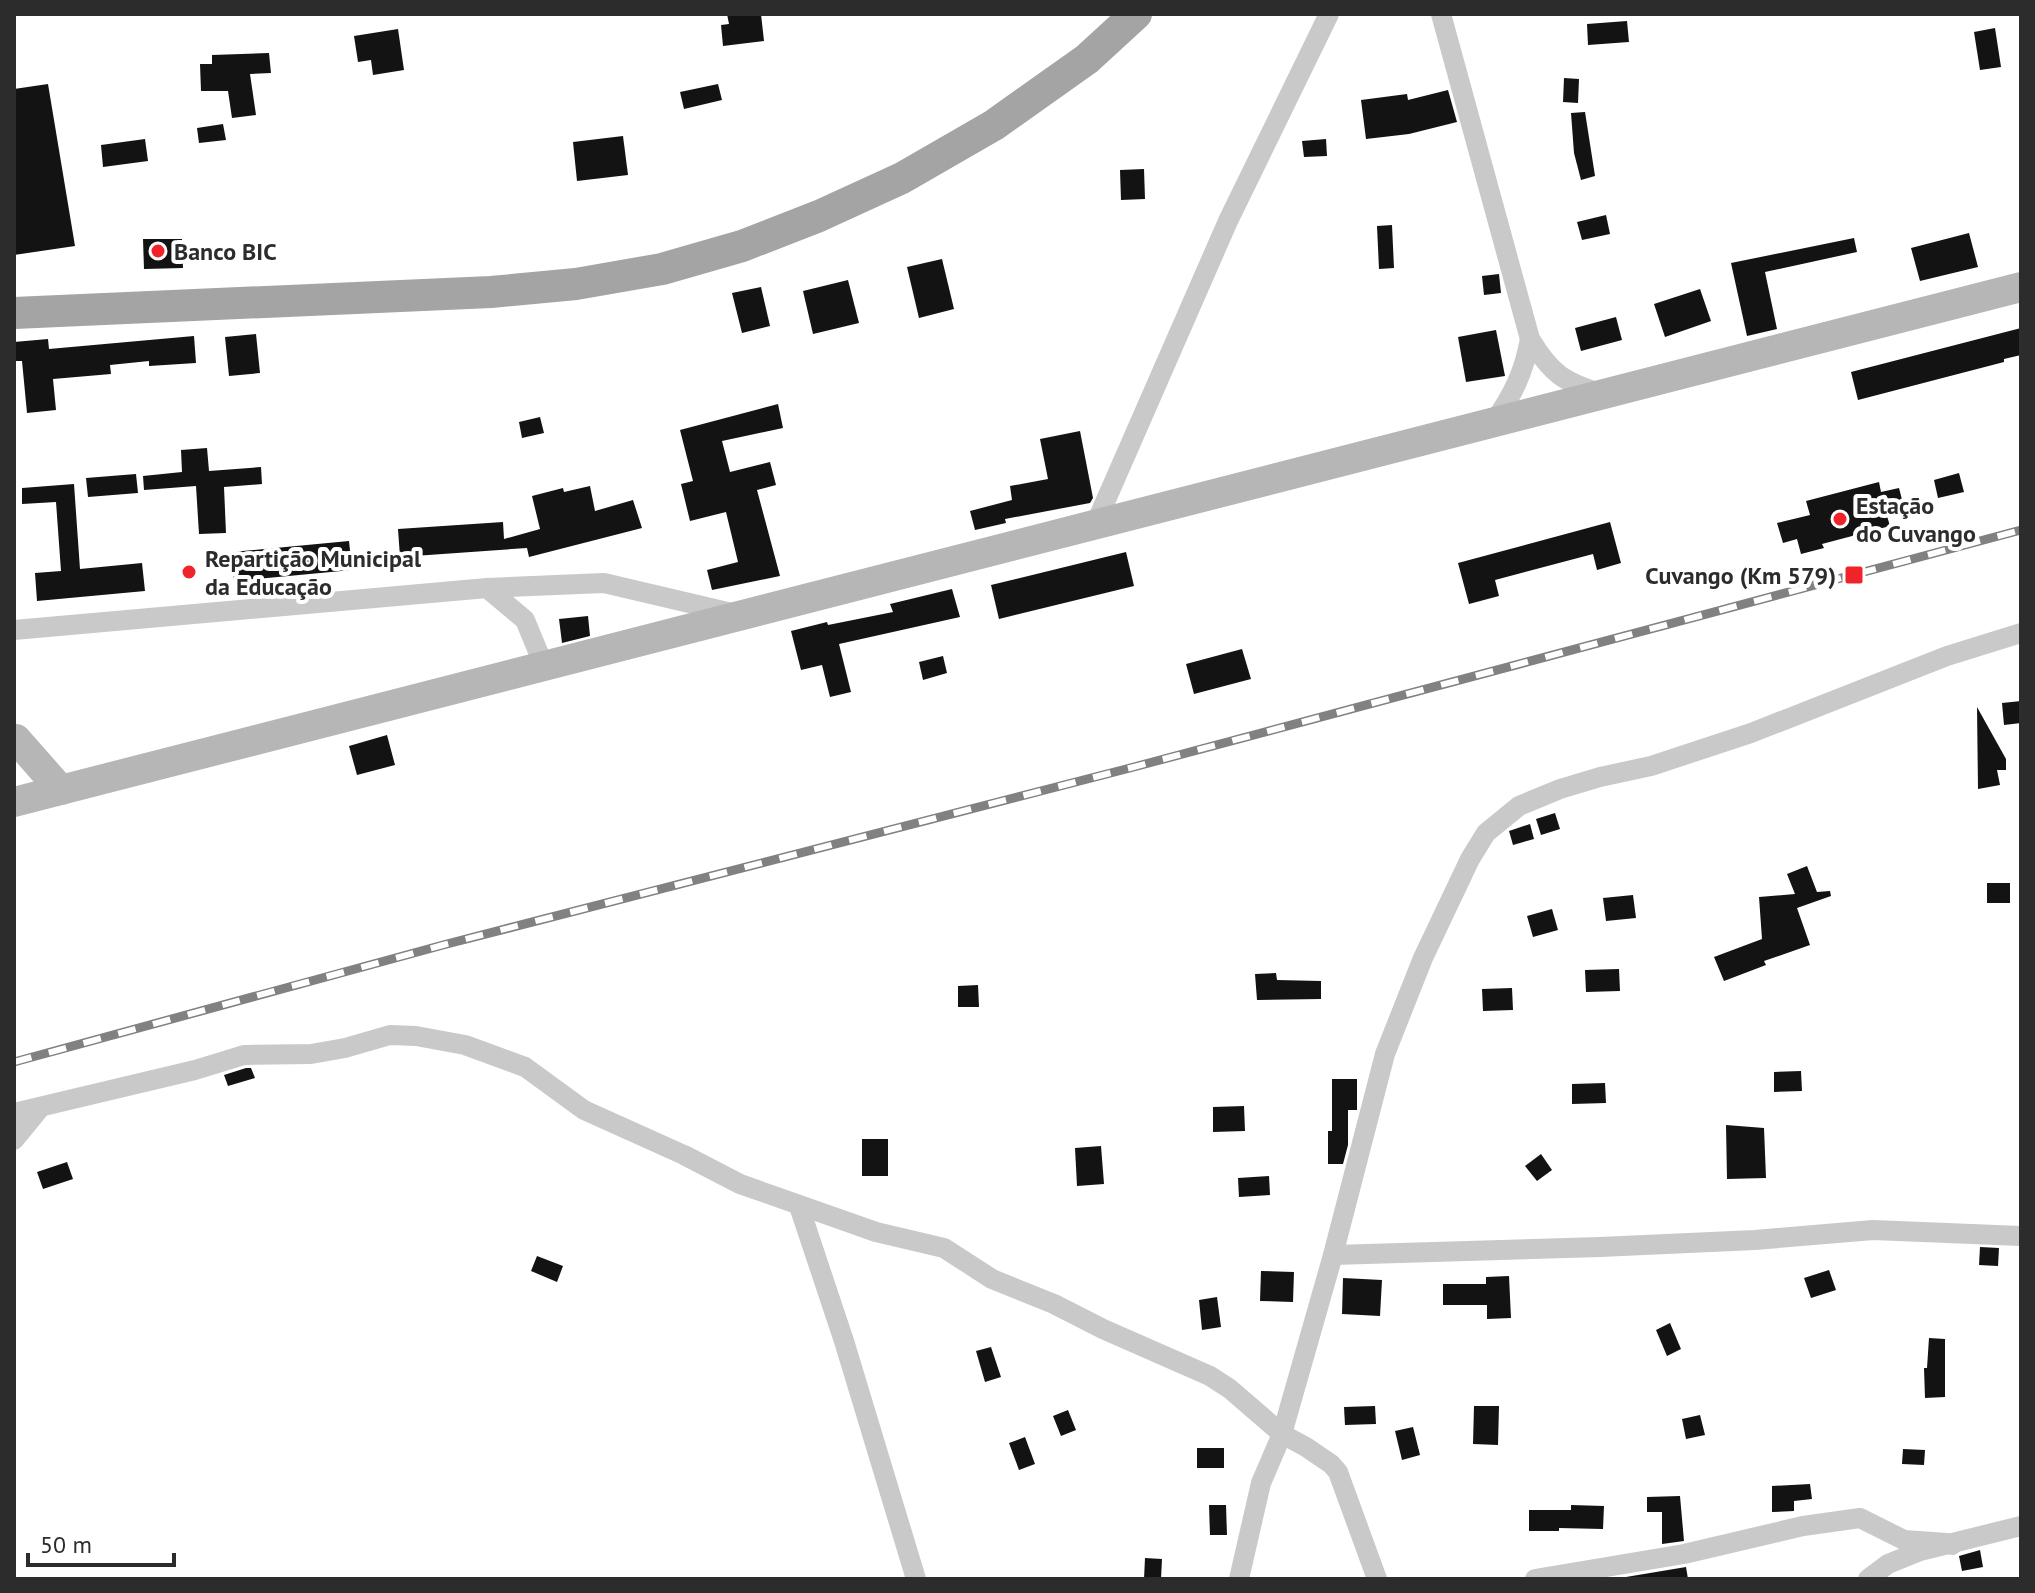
<svg xmlns="http://www.w3.org/2000/svg" width="2035" height="1593" font-family="'PT Sans',sans-serif">
	<style>
		.building { fill: #131313 }
		.lines { fill: none; stroke-linecap: round; stroke-linejoin: round }
		.street { stroke: #c9c9c9; stroke-width: 20 }
		.secondary { stroke: #b6b6b6; stroke-width: 30 }
		.primary { stroke: #a4a4a4; stroke-width: 32 }
		.rail-casing { stroke: #818181; stroke-width: 9 }
		.rail { stroke: #fff; stroke-width: 6; stroke-dasharray: 18; stroke-linecap: butt }
		.poi-dot { fill: #ef2329; stroke: #fff; stroke-width: 3 }
		.labels { text-anchor: middle; dominant-baseline: central; stroke-width: 8; stroke-linejoin: round; paint-order: stroke }
		.poi-label { font-size: 24px; font-weight: bold; fill: #2c2c2c; stroke: #fff; text-anchor: start }
	</style>
	<rect width="100%" height="100%" fill="#fff"/>
	<!-- building -->
	<g class="building">
		<path d="M727 14H761L764 41 723 46 721 25 729 24Z"/>
		<path d="M1627 21 1629 42 1588 45 1587 24Z"/>
		<path d="M1995 28 2001 67 1980 70 1974 32Z"/>
		<path d="M398 29 404 70 373 75 371 60 358 62 354 36Z"/>
		<path d="M269 53 271 73 250 74 256 115 232 118 228 91H201L200 64H212V55Z"/>
		<path d="M1564 78 1579 79 1578 103 1563 102Z"/>
		<path d="M48 84 75 246 14 255V89Z"/>
		<path d="M718 84 722 100 684 109 680 92Z"/>
		<path d="M1448 90 1457 122 1409 134 1366 139 1361 100 1407 94 1408 100Z"/>
		<path d="M1585 112 1595 176 1581 180 1574 153 1571 113Z"/>
		<path d="M223 124 226 140 199 143 197 128Z"/>
		<path d="M623 136 628 175 577 181 573 142Z"/>
		<path d="M145 139 148 161 103 167 101 145Z"/>
		<path d="M1326 139 1327 156 1304 157 1302 141Z"/>
		<path d="M1144 169 1145 199 1121 200 1120 170Z"/>
		<path d="M1606 215 1610 234 1582 240 1577 222Z"/>
		<path d="M1392 225 1394 268 1379 269 1377 226Z"/>
		<path d="M1969 233 1978 267 1920 281 1911 248Z"/>
		<path d="M1854 238 1857 252 1765 272 1777 329 1747 336 1731 263Z"/>
		<path d="M143 239H182L183 268 144 269Z"/>
		<path d="M942 259 954 309 919 318 907 267Z"/>
		<path d="M1499 274 1501 293 1484 295 1482 276Z"/>
		<path d="M848 280 859 323 813 334 803 291Z"/>
		<path d="M761 287 770 326 742 333 732 293Z"/>
		<path d="M1700 289 1711 321 1665 337 1654 304Z"/>
		<path d="M1616 317 1622 340 1581 351 1575 328Z"/>
		<path d="M2021 328V355L2004 359V362L1858 400 1851 372Z"/>
		<path d="M1496 330 1505 376 1466 382 1458 337Z"/>
		<path d="M256 334 260 373 229 376 225 337Z"/>
		<path d="M194 336 196 363 149 366V361L110 365 111 374 53 379 56 410 27 413 22 361H14V342L48 339 49 349Z"/>
		<path d="M778 404 783 428 722 441 730 472 770 462 776 485 757 490 780 576 712 590 707 570 738 562 726 512 690 521 681 484 693 481 680 430Z"/>
		<path d="M540 417 544 433 522 438 519 422Z"/>
		<path d="M1080 431 1093 498 1090 503 1005 519 1006 523 975 530 970 511 1012 500 1010 486 1048 479 1040 439Z"/>
		<path d="M207 448 209 471 261 467 262 484 224 487 226 533 199 534 196 486 144 490 143 476 182 472 181 450Z"/>
		<path d="M1959 473 1964 492 1938 498 1934 480Z"/>
		<path d="M136 474 138 493 88 497 86 478Z"/>
		<path d="M1879 482 1881 492 1899 488 1905 511 1887 516 1890 526 1822 544 1824 548 1801 554 1797 539 1783 543 1777 523 1810 515 1806 501Z"/>
		<path d="M74 484 80 569 142 563 145 591 37 601 35 573 61 571 56 502 22 504V488Z"/>
		<path d="M590 486 595 511 633 500 642 528 529 557 527 548 400 557 398 529 503 522 504 539 540 529 532 496 563 488 564 492Z"/>
		<path d="M1610 522 1621 563 1597 570 1593 554 1495 580 1499 596 1469 604 1458 563Z"/>
		<path d="M349 541 352 570 234 581 232 552Z"/>
		<path d="M1126 552 1134 586 999 619 991 585Z"/>
		<path d="M952 589 960 617 839 644 851 692 830 697 822 665 801 670 791 631 827 622 828 625 893 612 890 604Z"/>
		<path d="M588 616 590 636 562 643 559 619Z"/>
		<path d="M1242 649 1251 679 1194 694 1186 664Z"/>
		<path d="M943 656 947 673 923 680 919 662Z"/>
		<path d="M2021 701V723L2004 725 2002 703Z"/>
		<path d="M1977 707 2006 759V770H1997L2000 785 1978 789Z"/>
		<path d="M387 735 395 765 357 775 349 746Z"/>
		<path d="M1555 813 1560 829 1541 835 1536 819Z"/>
		<path d="M1530 824 1534 839 1513 845 1509 831Z"/>
		<path d="M1807 866 1817 892 1830 891 1831 896 1797 908 1810 945 1764 961 1766 965 1724 981 1714 957 1762 939 1759 897 1795 894 1787 874Z"/>
		<rect x="1987" y="883" width="23" height="20"/>
		<path d="M1633 895 1636 918 1606 921 1603 898Z"/>
		<path d="M1552 909 1558 930 1533 937 1527 916Z"/>
		<path d="M1619 969 1620 991 1586 992 1585 970Z"/>
		<path d="M1276 973 1277 980 1321 981V999L1257 1000 1255 974Z"/>
		<path d="M978 985 979 1007H958V986Z"/>
		<path d="M1512 988 1513 1010 1483 1011 1482 989Z"/>
		<path d="M246 1068H251L255 1078 228 1086 224 1075Z"/>
		<path d="M1801 1071 1802 1091 1774 1092V1072Z"/>
		<path d="M1332 1079H1357V1110H1348V1145L1343 1164H1328V1131H1332Z"/>
		<path d="M1605 1083 1606 1103 1572 1104V1084Z"/>
		<path d="M1244 1106 1245 1131 1213 1132V1107Z"/>
		<path d="M1726 1125 1764 1128 1766 1178 1727 1179Z"/>
		<rect x="862" y="1139" width="26" height="37"/>
		<path d="M1101 1146 1104 1184 1077 1186 1075 1148Z"/>
		<path d="M1541 1154 1552 1170 1537 1181 1525 1166Z"/>
		<path d="M67 1162 73 1179 43 1189 37 1172Z"/>
		<path d="M1269 1176 1270 1195 1239 1197 1238 1178Z"/>
		<path d="M1980 1247 1999 1248 1998 1266 1979 1265Z"/>
		<path d="M537 1256 563 1266 557 1282 531 1271Z"/>
		<path d="M1829 1270 1836 1290 1811 1298 1804 1278Z"/>
		<path d="M1261 1271 1294 1272 1293 1302 1260 1301Z"/>
		<path d="M1509 1276 1511 1318 1487 1319V1305H1443V1284H1486V1277Z"/>
		<path d="M1343 1278 1382 1280 1380 1316 1342 1314Z"/>
		<path d="M1217 1297 1221 1327 1202 1330 1199 1300Z"/>
		<path d="M1670 1323 1681 1349 1667 1356 1656 1330Z"/>
		<path d="M1929 1338 1945 1339V1397L1925 1398 1924 1368H1927Z"/>
		<path d="M991 1347 1001 1377 985 1382 976 1351Z"/>
		<path d="M1375 1406 1376 1424 1345 1425 1344 1407Z"/>
		<path d="M1474 1406H1499L1498 1445 1473 1444Z"/>
		<path d="M1068 1410 1076 1430 1061 1436 1053 1416Z"/>
		<path d="M1700 1415 1705 1435 1686 1439 1682 1419Z"/>
		<path d="M1413 1427 1420 1455 1402 1460 1395 1431Z"/>
		<path d="M1025 1437 1035 1464 1019 1470 1009 1443Z"/>
		<rect x="1197" y="1448" width="27" height="20"/>
		<path d="M1903 1449 1925 1450 1924 1465 1902 1464Z"/>
		<path d="M1810 1484 1812 1499 1794 1501V1511L1772 1512V1486Z"/>
		<path d="M1680 1496 1684 1541 1662 1544V1512H1647V1497Z"/>
		<path d="M1209 1505H1226L1227 1535H1210Z"/>
		<path d="M1571 1505 1604 1506 1603 1529 1559 1528V1531H1529V1510H1571Z"/>
		<path d="M1980 1550 1983 1567 1962 1571 1959 1556Z"/>
		<path d="M1145 1558 1162 1559 1161 1579H1144Z"/>
		<path d="M1686 1567 1688 1579H1614Z"/>
	</g>
	<g class="lines">
		<!-- street -->
		<g class="street">
			<path d="M1441 14 1530 339C1551 374 1564 382 1602 394"/>
			<path d="M1493 423C1513 395 1524 372 1530 339"/>
			<path d="M1095 525 1228 221 1329 14"/>
			<path d="M487 588 525 620 544 666"/>
			<path d="M14 630 487 588 604 583 736 614"/>
			<path d="M14 1113 195 1070 244 1055 311 1054 345 1048 390 1035 416 1036 465 1045 525 1067 584 1110 684 1155 740 1184 876 1232 944 1248 992 1279 1054 1304 1103 1329 1210 1376 1230 1389 1282 1434 1306 1447 1331 1464 1338 1472 1377 1579"/>
			<path d="M14 1140 41 1107"/>
			<path d="M799 1206 844 1341 916 1579"/>
			<path d="M1333 1255 1600 1247 1755 1240 1873 1230 2021 1236"/>
			<path d="M1239 1579 1261 1483 1282 1434 1333 1255 1385 1054 1423 958 1470 859 1486 833 1519 806 1560 789 1600 777 1651 766 1751 733 1947 656 2021 633"/>
			<path d="M1535 1579 1684 1554 1803 1526 1860 1518 1904 1540 1947 1543 1952 1545"/>
			<path d="M1868 1579 1888 1564 1920 1551 2021 1526"/>
		</g>
		<!-- secondary -->
		<g class="secondary">
			<path d="M16 739 61 790"/>
			<path d="M14 802 2021 287"/>
		</g>
		<!-- primary -->
		<path class="primary" d="M14 313 491 292 576 284 662 269 742 246 819 216 902 178 994 125 1087 59 1136 14"/>
		<defs>
			<path id="rail" d="M14 1062 443 945 1130 768 2021 530"/>
		</defs>
		<!-- rail casing -->
		<use href="#rail" class="rail-casing"/>
		<!-- rail -->
		<use href="#rail" class="rail"/>
	</g>
	<!-- markers -->
	<g class="poi-dot">
		<circle cx="158" cy="251" r="8"/>
		<circle cx="1840" cy="519" r="8"/>
		<circle cx="189" cy="572" r="8"/>
		<rect x="1844" y="565" width="20" height="20" rx="4"/>
	</g>
	<g class="labels">
		<!-- poi labels -->
		<g class="poi-label">
			<text x="174" y="251">Banco BIC</text>
			<text x="1856" y="505">Estação<tspan x="1856" dy="28">do Cuvango</tspan></text>
			<text x="205" y="558">Repartição Municipal<tspan x="205" dy="28">da Educação</tspan></text>
			<text x="1836" y="575" text-anchor="end">Cuvango (Km 579)</text>
		</g>
	</g>
	<!-- border -->
	<rect width="2035" height="1593" fill="none" stroke="#2c2c2c" stroke-width="32"/>
	<!-- scale -->
	<path d="M28 1553v12h146v-12" fill="none" stroke="#2c2c2c" stroke-width="4"/>
	<text x="40" y="1553" font-size="24" fill="#2c2c2c" stroke="#ffffff" stroke-width="6" paint-order="stroke">50 m</text>
</svg>
